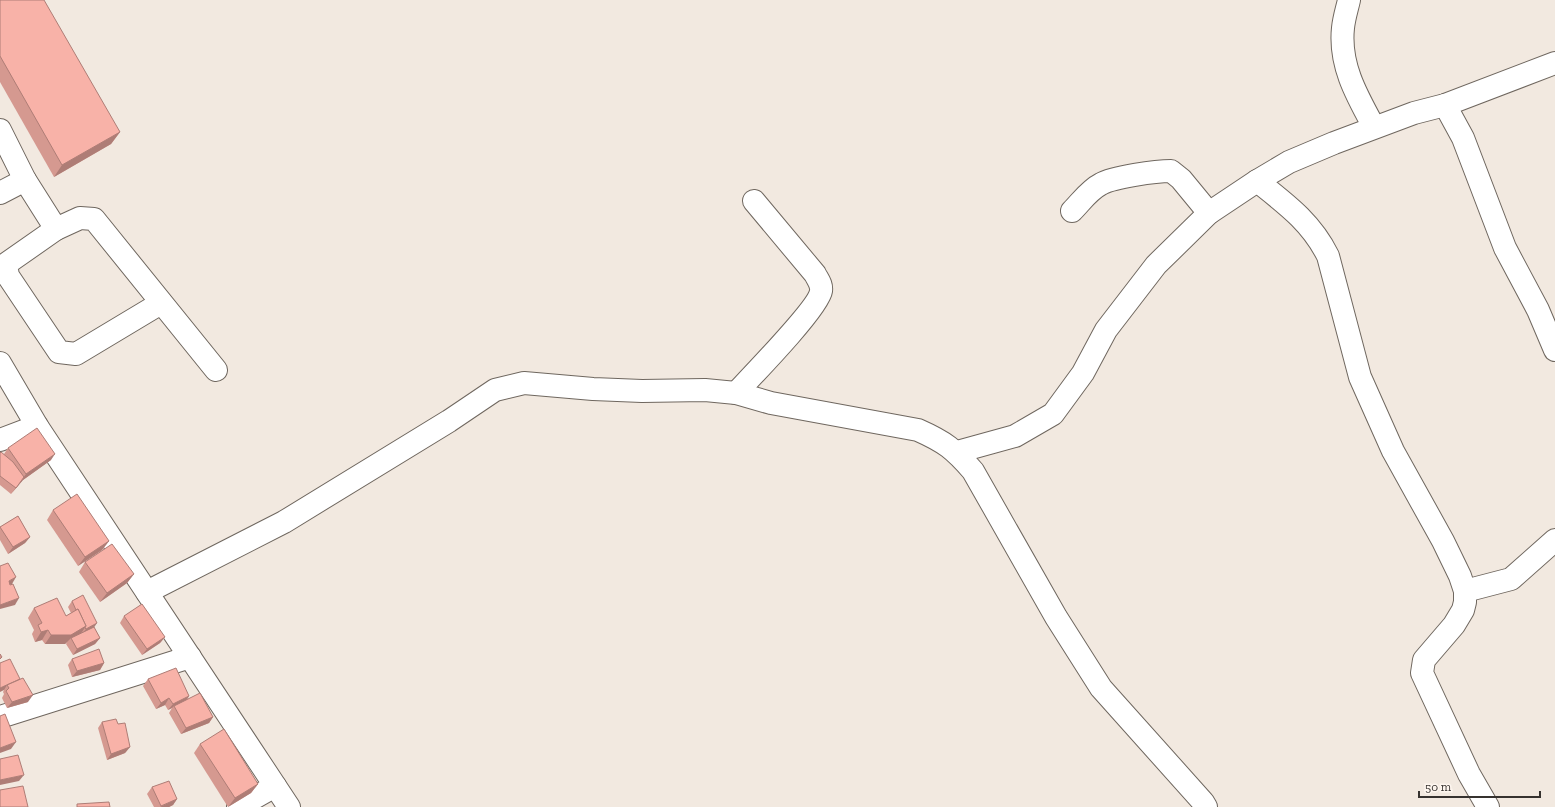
<svg xmlns="http://www.w3.org/2000/svg" width="1555" height="807" font-family="'Zilla Slab',serif">
	<style>
		.lines { fill: none; stroke-linecap: round; stroke-linejoin: round }
		.minor-casing { stroke: #6f675f; stroke-width: 24 }
		.minor { stroke: #fff; stroke-width: 22 }
		.wall { fill: #d59990 }
		.shaded-wall { fill: #ae7d76 }
		.building { fill: #f8b2a8; stroke: #ae7d76 }
	</style>
	<rect width="100%" height="100%" fill="#f2e9e0"/>
	<g class="lines">
		<defs>
			<g id="minor">
				<path d="M1349 0C1347 9 1344 18 1343 28 1339 65 1357 96 1374 127"/>
				<path d="M1445 105 1463 138 1505 248 1538 310 1555 350"/>
				<path d="M0 130 25 180"/>
				<path d="M1257 181C1286 204 1311 222 1328 256L1360 377 1393 451 1443 541 1460 576 1465 591V602L1463 610 1454 625 1424 660 1422 673 1469 774 1488 807"/>
				<path d="M0 193 25 180 56 229 80 218 94 219 216 370"/>
				<path d="M1072 211C1081 202 1089 190 1101 184 1113 177 1156 171 1171 171L1181 179 1209 213"/>
				<path d="M56 229 6 264 8 276 59 352 76 354 161 303"/>
				<path d="M0 363 37 426 289 807"/>
				<path d="M736 393C751 377 819 307 821 291 822 284 818 280 815 274L754 201"/>
				<path d="M0 440 37 426"/>
				<path d="M957 452 1015 436 1053 414 1083 373 1106 330 1156 265 1209 213 1257 181 1289 162 1334 143 1414 113 1445 105 1555 63"/>
				<path d="M1465 591 1511 579 1555 540"/>
				<path d="M147 592 284 522 449 421 495 390 524 383 593 389 642 391 705 390 736 393 771 403 918 430C945 442 954 449 973 471L1056 617 1101 688 1203 802 1206 807"/>
				<path d="M0 717 190 657"/>
				<path d="M238 807 275 786"/>
			</g>
		</defs>
		<!-- minor casing -->
		<use href="#minor" class="minor-casing"/>
		<!-- minor -->
		<use href="#minor" class="minor"/>
	</g>
	<!-- wall -->
	<g class="wall">
		<path d="M0 0 120 132 111 144 54 177 0 82Z"/>
		<path d="M8 448 51 460 23 480 11 494 0 485V453L4 454Z"/>
		<path d="M53 510 109 541 102 550 78 566 47 520Z"/>
		<path d="M18 516 30 537 25 543 8 554 0 540V527Z"/>
		<path d="M85 562 134 574 127 583 100 602 79 572Z"/>
		<path d="M72 601 94 627 100 638 95 644 73 655 66 644 67 642 65 644H45L42 640 35 642 32 634 34 630 28 618 34 608 66 616 71 613 68 607Z"/>
		<path d="M124 616 165 637 160 643 142 655 120 623Z"/>
		<path d="M72 659 104 663 100 670 72 677 68 665Z"/>
		<path d="M0 663 20 679 18 681 28 702 7 708 2 698 4 694 3 692 4 690Z"/>
		<path d="M148 679 189 696 187 700 213 717 209 723 181 734 169 713 172 708 168 710 165 705 156 709 143 686Z"/>
		<path d="M102 722 118 724 130 747 125 753 107 760 98 728Z"/>
		<path d="M200 744 258 784 251 793 228 807 194 753Z"/>
		<path d="M152 787 177 799 173 805 169 807H154L147 794Z"/>
	</g>
	<!-- shaded-wall -->
	<g class="shaded-wall">
		<path d="M120 132 111 144 54 177 62 165Z"/>
		<path d="M55 454 51 460 23 480 11 494 26 474Z"/>
		<path d="M30 537 25 543 8 554 13 547Z"/>
		<path d="M109 541 102 550 78 566 85 557Z"/>
		<path d="M134 574 127 583 100 602 107 593Z"/>
		<path d="M16 577 12 584 4 587 9 581Z"/>
		<path d="M19 598 15 605 0 609V605Z"/>
		<path d="M97 623 93 629 81 635 86 629Z"/>
		<path d="M86 626 80 635 71 638 65 644H45L51 635Z"/>
		<path d="M48 630 42 640 35 642 41 632Z"/>
		<path d="M165 637 160 643 142 655 147 649Z"/>
		<path d="M100 638 95 644 73 655 77 649Z"/>
		<path d="M104 663 100 670 72 677 77 671Z"/>
		<path d="M20 679 15 685H7L4 690 0 692V688Z"/>
		<path d="M33 695 28 702 7 708 12 702Z"/>
		<path d="M189 696 185 702 174 706 172 708 168 710 173 704Z"/>
		<path d="M169 698 165 705 156 709 161 703Z"/>
		<path d="M213 717 209 723 181 734 186 728Z"/>
		<path d="M16 742 11 749 0 753V748Z"/>
		<path d="M130 747 125 753 107 760 111 754Z"/>
		<path d="M24 775 19 781 0 785V780Z"/>
		<path d="M258 784 251 793 228 807 235 798Z"/>
		<path d="M177 799 173 805 169 807H160Z"/>
	</g>
	<!-- building -->
	<g class="building">
		<path d="M0 0H44L120 132 62 165 0 56Z"/>
		<path d="M37 428 55 454 26 474 8 448Z"/>
		<path d="M1 452 13 462 24 477 16 488 0 476V453Z"/>
		<path d="M77 494 109 541 85 557 53 510Z"/>
		<path d="M18 516 30 537 13 547 0 527Z"/>
		<path d="M112 544 134 574 107 593 85 562Z"/>
		<path d="M8 563 16 577 9 581 10 585 13 584 19 598 0 605V566Z"/>
		<path d="M83 595 97 623 86 629 85 628 86 626 78 609 76 610 72 601Z"/>
		<path d="M57 598 66 616 78 609 86 626 71 635H51L48 630 41 632 38 625 42 623 34 608Z"/>
		<path d="M142 604 165 637 147 649 124 616Z"/>
		<path d="M94 627 100 638 77 649 71 638Z"/>
		<path d="M99 649 104 663 77 671 72 659Z"/>
		<path d="M0 654 2 657 0 659Z"/>
		<path d="M10 659 20 679 0 688V663Z"/>
		<path d="M176 668 189 696 173 704 169 698 161 703 148 679Z"/>
		<path d="M23 678 33 695 12 702 6 691 9 688 7 685Z"/>
		<path d="M200 693 213 717 186 728 174 706Z"/>
		<path d="M5 714 16 742 0 748V716Z"/>
		<path d="M116 719 118 724 125 723 130 747 111 754 102 722Z"/>
		<path d="M224 729 258 784 235 798 200 744Z"/>
		<path d="M18 755 24 775 0 780V759Z"/>
		<path d="M169 781 177 799 161 806 152 787Z"/>
		<path d="M23 786 28 807H0V790Z"/>
		<path d="M109 802 110 807H77V804Z"/>
	</g>
	<!-- scale -->
	<path d="M1419 791v6h121v-6" fill="none" stroke="#36322f" stroke-width="2"/>
	<text x="1425" y="791" font-size="12" fill="#36322f" stroke="#fef6ef" stroke-width="3" paint-order="stroke">50 m</text>
</svg>
